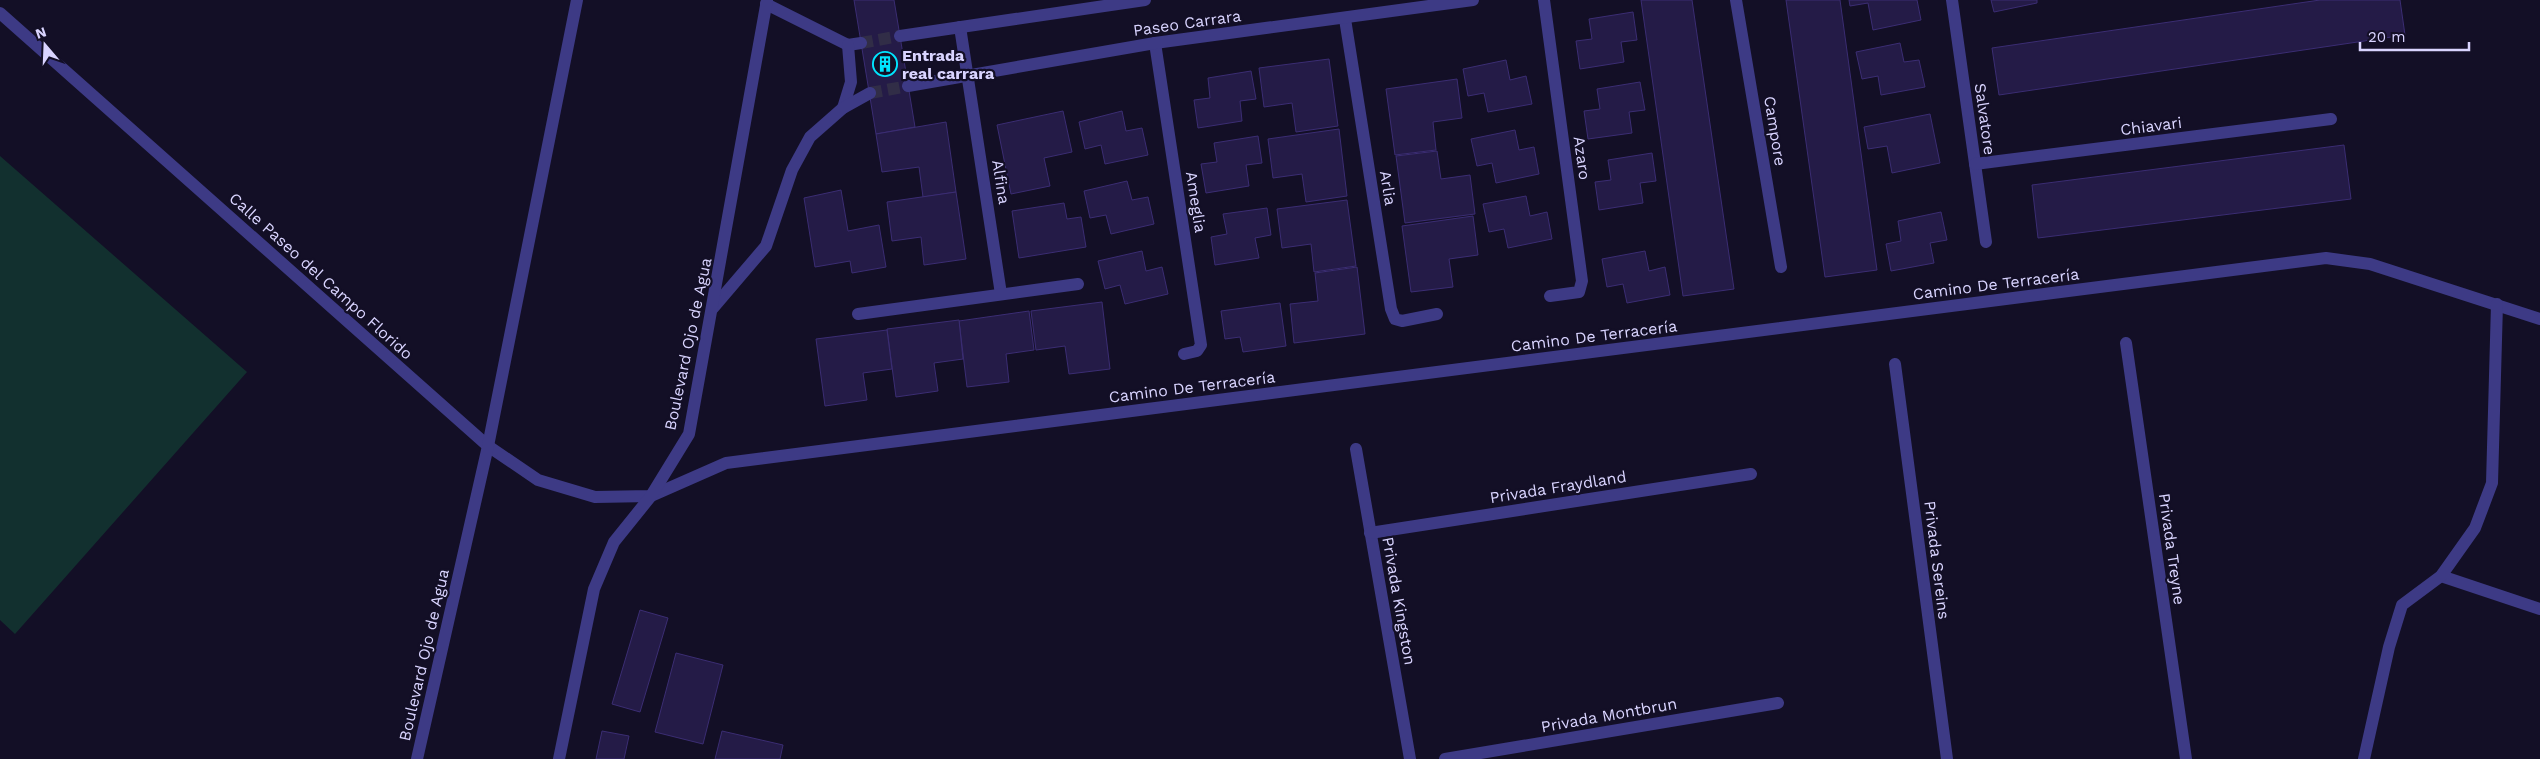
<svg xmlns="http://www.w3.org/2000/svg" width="2540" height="759" font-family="'Work Sans',sans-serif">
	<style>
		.green { fill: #12302f }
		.building { fill: #241b47; stroke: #3b2d73 }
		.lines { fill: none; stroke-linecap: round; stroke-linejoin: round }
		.minor-tunnel { stroke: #312d47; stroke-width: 12; stroke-dasharray: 12 6; stroke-linecap: butt }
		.minor { stroke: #3d3a85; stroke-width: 12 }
		.labels { text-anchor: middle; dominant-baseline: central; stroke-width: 4.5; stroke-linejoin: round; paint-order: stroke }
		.street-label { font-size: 16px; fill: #d9d4ff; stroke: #130f26 }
		.poi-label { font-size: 16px; font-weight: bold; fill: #d9d4ff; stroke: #130f26; text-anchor: start }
	</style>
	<rect width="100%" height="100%" fill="#130f26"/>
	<!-- green -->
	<path class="green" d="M0 156 247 372 15 634 0 620Z"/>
	<!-- building -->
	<g class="building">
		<path d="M854 0H894L915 127 876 134Z"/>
		<path d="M1641 0H1692L1734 289 1683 296Z"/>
		<path d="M1786 0H1840L1877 270 1825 277Z"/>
		<path d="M1849 0H1917L1921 20 1873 30 1868 3 1850 6Z"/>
		<path d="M1991 0H2037V3L1994 12Z"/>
		<path d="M2320 0H2400L2405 35 1999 95 1992 48Z"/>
		<path d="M1633 12 1637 40 1621 42 1624 62 1580 69 1576 41 1592 39 1589 19Z"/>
		<path d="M1900 43 1904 62 1919 60 1925 87 1881 95 1878 76 1862 79 1856 52Z"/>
		<path d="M1329 59 1338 126 1296 132 1292 103 1264 107 1259 68Z"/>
		<path d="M1506 60 1510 80 1526 76 1532 104 1488 112 1484 93 1468 96 1463 69Z"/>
		<path d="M1251 71 1256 99 1240 101 1242 121 1198 128 1194 100 1210 98 1208 78Z"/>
		<path d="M1457 79 1462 118 1433 122 1436 150 1395 155 1386 89Z"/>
		<path d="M1640 82 1645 110 1629 112 1632 133 1588 139 1584 111 1600 109 1597 89Z"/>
		<path d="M1063 111 1072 152 1044 158 1050 186 1011 194 997 125Z"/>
		<path d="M1122 111 1126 131 1142 128 1148 155 1105 164 1101 145 1085 149 1079 122Z"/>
		<path d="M1930 114 1940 163 1892 173 1887 146 1868 149 1864 127Z"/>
		<path d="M946 122 956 192 923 197 919 167 882 172 876 134Z"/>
		<path d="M1339 129 1347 196 1306 202 1302 174 1273 178 1268 139Z"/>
		<path d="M1515 130 1519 150 1534 147 1539 174 1496 183 1492 163 1477 166 1471 139Z"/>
		<path d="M1258 136 1262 163 1246 165 1249 186 1206 193 1201 164 1217 162 1214 143Z"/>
		<path d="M2344 145 2351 199 2038 238 2032 185Z"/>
		<path d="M1437 151 1441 179 1470 175 1475 214 1405 223 1396 156Z"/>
		<path d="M1652 153 1656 181 1640 183 1643 203 1599 210 1595 182 1611 180 1608 160Z"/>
		<path d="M1127 181 1132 200 1148 197 1154 224 1111 234 1106 215 1090 218 1084 191Z"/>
		<path d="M841 190 848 231 879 225 886 267 852 273 850 261 815 267 804 198Z"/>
		<path d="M956 192 966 259 924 265 921 237 892 241 887 202Z"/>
		<path d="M1526 196 1530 216 1547 212 1552 239 1508 248 1504 229 1489 232 1483 204Z"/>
		<path d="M1347 200 1356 266 1314 272 1311 244 1282 248 1277 209Z"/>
		<path d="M1064 203 1067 219 1081 217 1086 247 1019 258 1012 211Z"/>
		<path d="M1267 208 1271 235 1255 238 1259 258 1215 265 1211 237 1227 234 1223 214Z"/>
		<path d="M1941 212 1947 240 1930 243 1934 263 1891 271 1886 244 1901 241 1898 221Z"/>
		<path d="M1473 216 1478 255 1449 259 1453 287 1411 292 1402 226Z"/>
		<path d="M1142 251 1146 271 1162 267 1168 294 1125 304 1120 285 1105 289 1098 261Z"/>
		<path d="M1645 251 1649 271 1665 267 1670 295 1627 303 1623 284 1607 287 1602 259Z"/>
		<path d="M1357 267 1365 334 1294 343 1290 304 1318 301 1315 273Z"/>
		<path d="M1102 302 1110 369 1069 374 1065 346 1036 350 1031 311Z"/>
		<path d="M1280 303 1286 346 1243 352 1240 337 1225 339 1221 311Z"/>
		<path d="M1029 311 1034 350 1006 354 1009 382 967 387 959 321Z"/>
		<path d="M959 320 963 359 934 363 938 391 896 397 887 329Z"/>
		<path d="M887 330 892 369 863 373 867 400 825 406 816 339Z"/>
		<path d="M640 610 668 618 640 712 612 704Z"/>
		<path d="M676 653 723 665 703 744 655 732Z"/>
		<path d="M602 731 629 736 624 759H596Z"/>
		<path d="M722 731 783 745 780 759H715Z"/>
	</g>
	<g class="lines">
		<!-- minor-tunnel -->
		<g class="minor-tunnel">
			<path d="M861 43 900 36"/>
			<path d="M870 93 908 86"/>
		</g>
		<!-- minor -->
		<g class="minor">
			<path d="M1544 0 1582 281 1579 292 1550 296"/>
			<path d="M1736 0 1781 267"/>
			<path d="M1952 0 1986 242"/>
			<path d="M766 4 848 45 861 43"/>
			<path d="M0 13 488 446 538 480 595 497 651 496 726 463 2326 258 2370 264 2540 319"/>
			<path d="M1345 19 1391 309 1395 319 1402 321 1437 314"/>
			<path d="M960 27 1001 294"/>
			<path d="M900 36 1145 0"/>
			<path d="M1155 43 1201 345 1197 351 1184 354"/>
			<path d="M908 86 1155 43 1473 0"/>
			<path d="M843 108 851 82 848 45"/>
			<path d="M1975 164 2331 119"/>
			<path d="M713 308 766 246 792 170 810 137 843 108 870 93"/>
			<path d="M858 314 1078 284"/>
			<path d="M2126 343 2186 759"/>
			<path d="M1895 364 1947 759"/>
			<path d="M1356 449 1410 759"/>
			<path d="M1370 533 1751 474"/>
			<path d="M2441 576 2540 609"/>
			<path d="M417 759 488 446 577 0"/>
			<path d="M559 759 594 589 614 542 651 496 689 434 767 0"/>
			<path d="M1445 759 1778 703"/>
			<path d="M2364 759 2389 647 2402 605 2441 576 2475 528 2492 483 2497 304"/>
		</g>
	</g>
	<!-- icons -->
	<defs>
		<symbol id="building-ring" viewBox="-11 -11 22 22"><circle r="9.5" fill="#130f26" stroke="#00e5ff" stroke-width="1.5"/><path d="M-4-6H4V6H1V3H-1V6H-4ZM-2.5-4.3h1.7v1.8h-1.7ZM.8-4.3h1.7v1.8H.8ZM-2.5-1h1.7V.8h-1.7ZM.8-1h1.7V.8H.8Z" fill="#00e5ff"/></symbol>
	</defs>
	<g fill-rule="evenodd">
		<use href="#building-ring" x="871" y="50" width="28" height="28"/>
	</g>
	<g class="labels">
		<!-- street labels -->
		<g class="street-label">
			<text transform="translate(1187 23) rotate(-8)">Paseo Carrara</text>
			<text transform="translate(1985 119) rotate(82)">Salvatore</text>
			<text transform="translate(2151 126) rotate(-7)">Chiavari</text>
			<text transform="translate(1775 131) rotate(81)">Campore</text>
			<text transform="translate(1582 158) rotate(82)">Azaro</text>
			<text transform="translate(1001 182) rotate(81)">Alfina</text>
			<text transform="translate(1388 188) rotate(81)">Arlia</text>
			<text transform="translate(1196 202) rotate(81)">Ameglia</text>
			<text transform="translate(321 276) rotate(42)">Calle Paseo del Campo Florido</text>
			<text transform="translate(1996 284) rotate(-7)">Camino De Terracería</text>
			<text transform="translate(1594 336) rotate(-7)">Camino De Terracería</text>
			<text transform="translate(688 344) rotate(-78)">Boulevard Ojo de Agua</text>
			<text transform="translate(1192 387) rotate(-7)">Camino De Terracería</text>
			<text transform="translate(1558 487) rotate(-9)">Privada Fraydland</text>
			<text transform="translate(2172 549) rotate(82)">Privada Treyne</text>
			<text transform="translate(1937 560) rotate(83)">Privada Sereins</text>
			<text transform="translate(1399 601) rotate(80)">Privada Kingston</text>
			<text transform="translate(424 655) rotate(-77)">Boulevard Ojo de Agua</text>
			<text transform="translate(1609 715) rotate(-10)">Privada Montbrun</text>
		</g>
		<!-- poi labels -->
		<g class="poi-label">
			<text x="902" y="55">Entrada<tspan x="902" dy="18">real carrara</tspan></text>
		</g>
	</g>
	<!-- north arrow -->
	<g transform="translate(45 45) rotate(341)" stroke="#130f26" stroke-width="4" paint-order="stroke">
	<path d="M0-4L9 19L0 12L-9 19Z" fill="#d9d4ff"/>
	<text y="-8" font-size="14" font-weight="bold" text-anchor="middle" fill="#d9d4ff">N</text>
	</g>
	<!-- scale -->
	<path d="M2360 42v8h109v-8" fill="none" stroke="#d9d4ff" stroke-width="2.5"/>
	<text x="2368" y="42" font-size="15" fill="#d9d4ff" stroke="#130f26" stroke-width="4" paint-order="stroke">20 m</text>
</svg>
